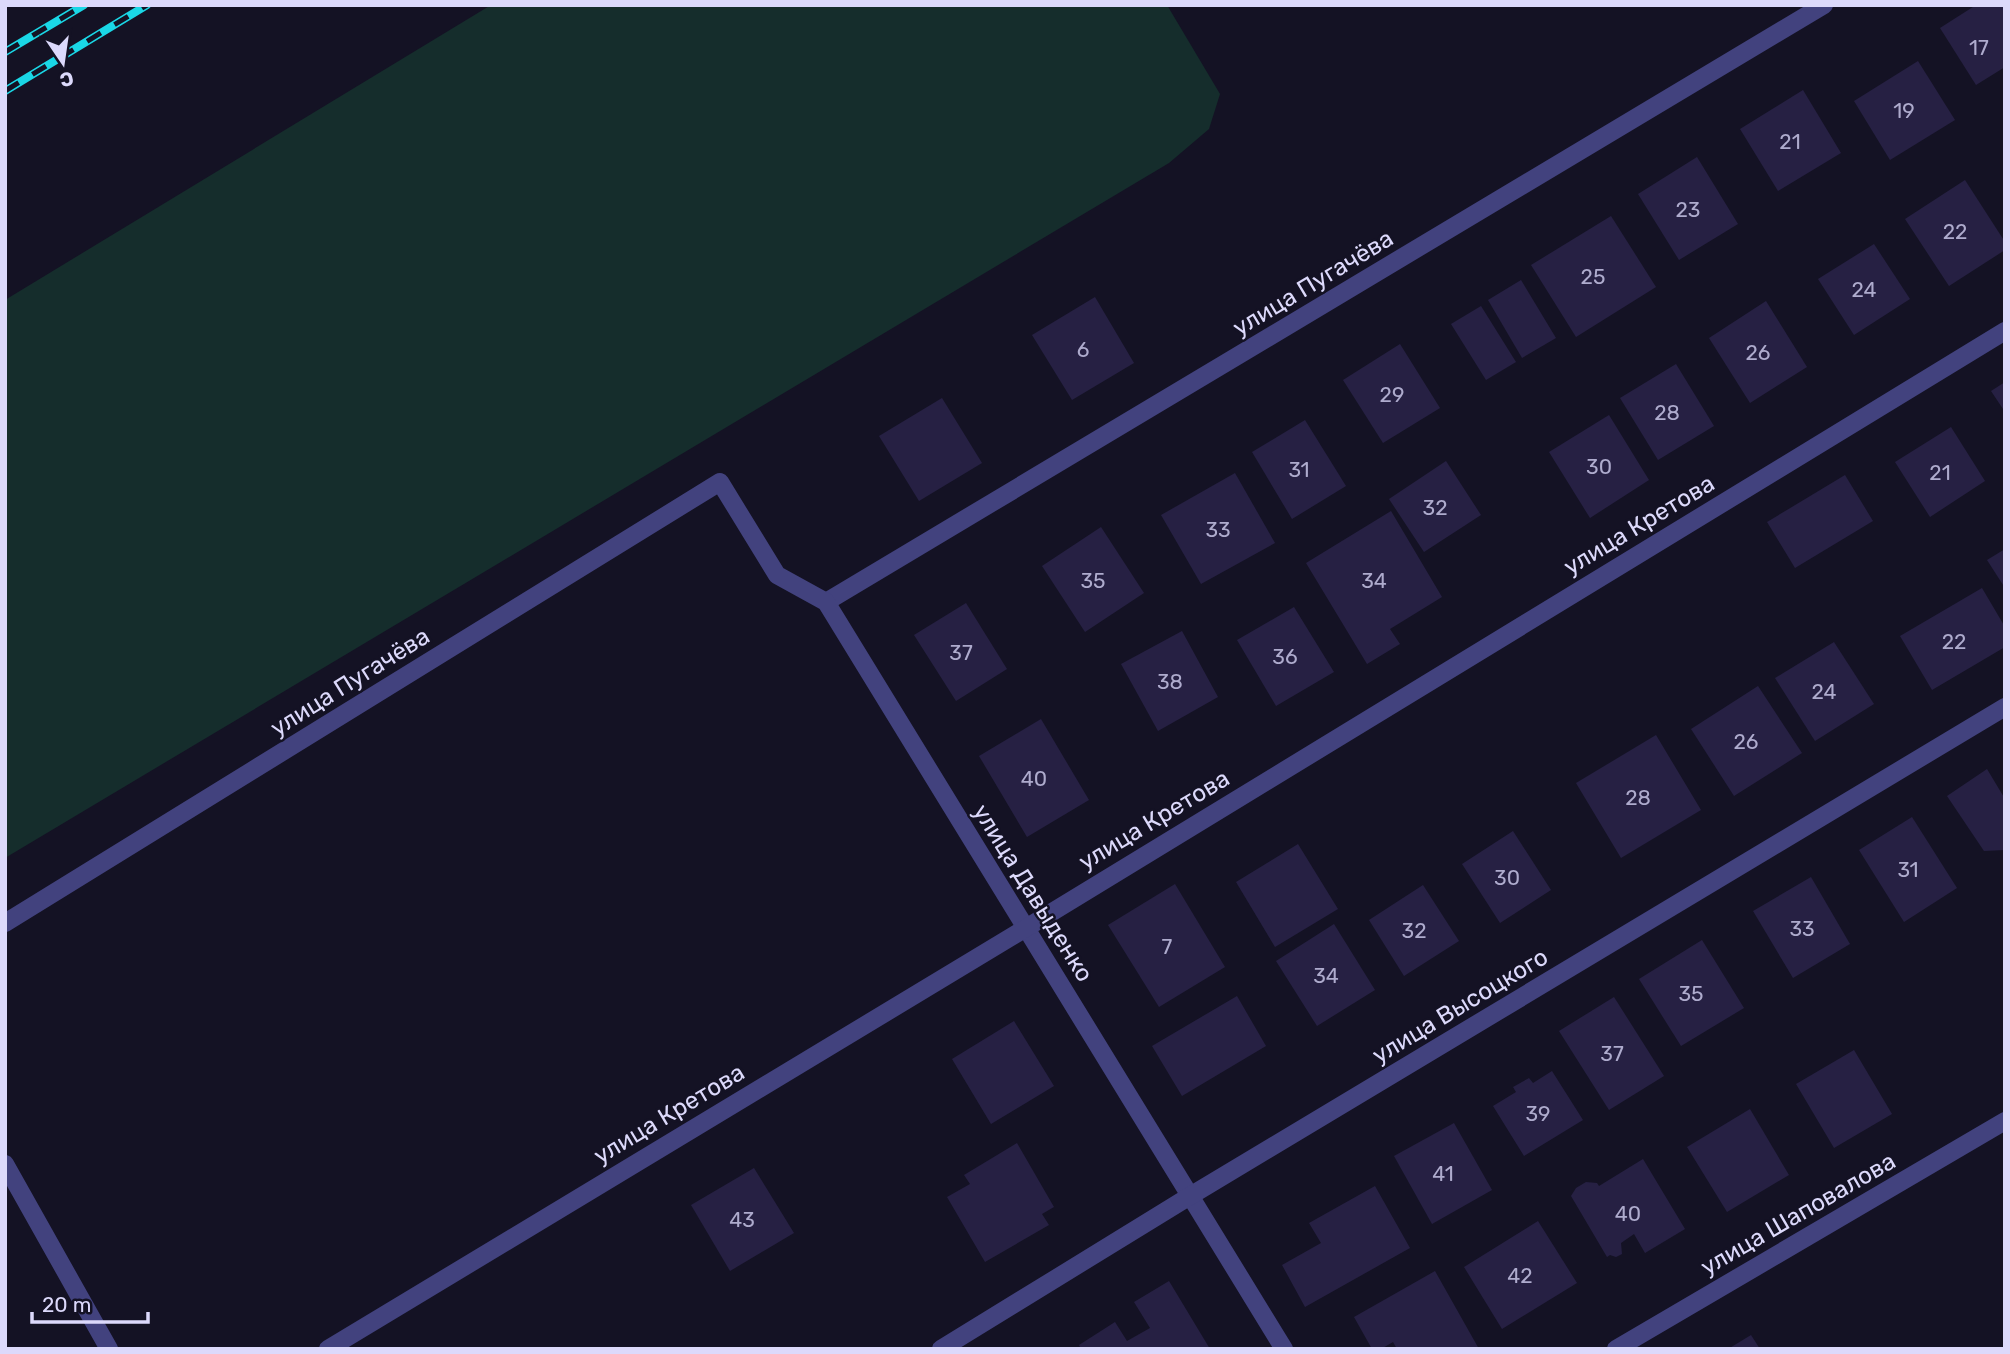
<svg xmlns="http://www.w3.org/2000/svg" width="2010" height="1354" font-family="Rubik,sans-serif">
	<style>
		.green { fill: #152d2c }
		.building { fill: #262043 }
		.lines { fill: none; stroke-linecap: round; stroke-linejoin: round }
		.minor { stroke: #42427e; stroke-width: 18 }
		.rail-casing { stroke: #1ad7e6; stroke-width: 8 }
		.rail { stroke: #141224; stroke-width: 5; stroke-dasharray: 16; stroke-linecap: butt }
		.labels { text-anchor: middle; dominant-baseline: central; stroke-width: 5; stroke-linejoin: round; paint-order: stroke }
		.number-label { font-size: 21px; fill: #aeabcd }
		.street-label { font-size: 24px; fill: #dcd9fb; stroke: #141224 }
	</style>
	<rect width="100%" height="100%" fill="#141224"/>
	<!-- green -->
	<path class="green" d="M491 5H1167L1220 94 1209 129 1169 163 5 858V300Z"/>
	<!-- building -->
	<g class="building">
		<path d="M1976 5H2005V67L1976 85 1940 28Z"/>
		<path d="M1918 61 1955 120 1890 160 1854 101Z"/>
		<path d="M1803 90 1841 153 1778 191 1740 129Z"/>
		<path d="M1697 157 1738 224 1679 260 1638 194Z"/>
		<path d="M1965 180 2005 242V250L1949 286 1905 219Z"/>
		<path d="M1611 216 1656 287 1576 337 1531 265Z"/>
		<path d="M1874 244 1910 299 1854 335 1818 279Z"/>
		<path d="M1521 280 1556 338 1522 358 1488 300Z"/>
		<path d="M1095 297 1134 363 1072 400 1032 335Z"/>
		<path d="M1766 301 1807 367 1750 403 1709 338Z"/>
		<path d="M1481 306 1516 362 1486 380 1451 324Z"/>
		<path d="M1400 344 1440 408 1383 443 1343 380Z"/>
		<path d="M1676 364 1714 426 1658 460 1620 398Z"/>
		<path d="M2005 382V412L1991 391Z"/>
		<path d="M942 398 982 463 919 501 879 436Z"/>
		<path d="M1609 415 1649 480 1590 518 1549 452Z"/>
		<path d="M1305 420 1346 486 1292 519 1252 452Z"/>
		<path d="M1951 427 1985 481 1930 517 1895 462Z"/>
		<path d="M1446 461 1481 515 1424 552 1389 499Z"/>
		<path d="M1235 473 1275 543 1201 584 1161 515Z"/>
		<path d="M1845 475 1873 521 1795 568 1767 522Z"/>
		<path d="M1391 511 1442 597 1390 629 1400 644 1367 664 1306 563Z"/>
		<path d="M1101 527 1144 593 1085 632 1042 566Z"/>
		<path d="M2005 549V588L1987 560Z"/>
		<path d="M1982 588 2005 627V647L1932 690 1900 636Z"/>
		<path d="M966 603 1007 669 956 701 914 635Z"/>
		<path d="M1294 607 1334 672 1276 706 1237 640Z"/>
		<path d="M1182 631 1218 697 1158 731 1121 664Z"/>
		<path d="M1834 642 1874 704 1815 741 1775 678Z"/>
		<path d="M1758 686 1802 753 1734 796 1691 729Z"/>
		<path d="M1041 719 1089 800 1027 837 979 756Z"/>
		<path d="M1656 735 1701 810 1621 858 1576 783Z"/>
		<path d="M1987 769 2005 799V850L1984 851 1947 796Z"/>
		<path d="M1912 817 1957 888 1904 922 1859 850Z"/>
		<path d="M1513 831 1551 890 1500 923 1462 864Z"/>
		<path d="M1298 844 1338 909 1275 947 1236 882Z"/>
		<path d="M1811 877 1850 944 1793 978 1753 911Z"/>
		<path d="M1175 884 1225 967 1159 1007 1108 925Z"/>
		<path d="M1423 885 1459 941 1404 976 1369 920Z"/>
		<path d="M1334 924 1375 990 1317 1026 1276 961Z"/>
		<path d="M1702 940 1744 1008 1681 1046 1639 979Z"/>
		<path d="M1237 996 1266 1046 1182 1096 1152 1046Z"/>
		<path d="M1614 997 1664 1076 1609 1110 1559 1031Z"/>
		<path d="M1014 1021 1054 1086 991 1124 952 1059Z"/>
		<path d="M1854 1050 1892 1114 1834 1148 1796 1084Z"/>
		<path d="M1552 1071 1583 1120 1524 1156 1493 1106 1516 1092 1513 1087 1529 1078 1533 1083Z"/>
		<path d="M1750 1109 1789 1175 1727 1212 1687 1147Z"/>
		<path d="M1454 1123 1492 1190 1432 1224 1394 1156Z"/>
		<path d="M1017 1143 1054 1207 1042 1214 1049 1225 985 1262 947 1197 970 1184 964 1175Z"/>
		<path d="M1643 1159 1685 1229 1645 1253 1634 1234 1621 1243 1622 1254 1616 1257 1610 1255 1607 1257 1571 1196 1576 1188 1586 1182 1597 1183 1599 1186Z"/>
		<path d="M754 1168 794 1233 730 1271 691 1205Z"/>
		<path d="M1375 1186 1410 1248 1305 1307 1282 1265 1321 1243 1309 1223Z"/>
		<path d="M1538 1221 1577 1283 1502 1329 1464 1267Z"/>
		<path d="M1435 1271 1479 1349H1397L1393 1342 1381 1349H1372L1354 1317Z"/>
		<path d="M1169 1281 1210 1349H1081L1079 1345 1115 1322 1127 1341 1150 1328 1134 1302Z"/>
		<path d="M1751 1335 1760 1349H1728Z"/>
	</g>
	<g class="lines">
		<!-- minor -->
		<g class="minor">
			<path d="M826 602 1824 5"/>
			<path d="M5 923 720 482 777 575 826 602 1284 1349"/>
			<path d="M5 1164 109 1349"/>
			<path d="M328 1349 1026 928 2005 331"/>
			<path d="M941 1349 1190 1196 2005 707"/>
			<path d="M1616 1349 2005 1121"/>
		</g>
		<defs>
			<g id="rail">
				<path d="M5 52 84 5"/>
				<path d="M5 91 147 5"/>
			</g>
		</defs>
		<!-- rail casing -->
		<use href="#rail" class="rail-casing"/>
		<!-- rail -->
		<use href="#rail" class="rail"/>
	</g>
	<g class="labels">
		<!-- number labels -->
		<g class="number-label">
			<text x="1979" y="47">17</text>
			<text x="1904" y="110">19</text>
			<text x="1790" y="141">21</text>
			<text x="1688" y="209">23</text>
			<text x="1955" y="231">22</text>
			<text x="1593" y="276">25</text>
			<text x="1864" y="289">24</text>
			<text x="1083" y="349">6</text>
			<text x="1758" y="352">26</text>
			<text x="1392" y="394">29</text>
			<text x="1667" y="412">28</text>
			<text x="1599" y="466">30</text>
			<text x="1299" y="469">31</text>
			<text x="1940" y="472">21</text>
			<text x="1435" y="507">32</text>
			<text x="1218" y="529">33</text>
			<text x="1093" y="580">35</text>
			<text x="1374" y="580">34</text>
			<text x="1954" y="641">22</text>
			<text x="961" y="652">37</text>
			<text x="1285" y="656">36</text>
			<text x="1170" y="681">38</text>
			<text x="1824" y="691">24</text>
			<text x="1746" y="741">26</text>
			<text x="1034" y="778">40</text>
			<text x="1638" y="797">28</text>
			<text x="1908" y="869">31</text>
			<text x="1507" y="877">30</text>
			<text x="1802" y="928">33</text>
			<text x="1414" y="930">32</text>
			<text x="1167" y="946">7</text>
			<text x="1326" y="975">34</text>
			<text x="1691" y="993">35</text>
			<text x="1612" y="1053">37</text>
			<text x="1538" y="1113">39</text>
			<text x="1443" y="1173">41</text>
			<text x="1628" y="1213">40</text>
			<text x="742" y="1219">43</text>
			<text x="1520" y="1275">42</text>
		</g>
		<!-- street labels -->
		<g class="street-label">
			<text transform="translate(1313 283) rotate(-31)">улица Пугачёва</text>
			<text transform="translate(1639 525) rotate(-31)">улица Кретова</text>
			<text transform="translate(350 682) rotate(-32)">улица Пугачёва</text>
			<text transform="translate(1154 820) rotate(-31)">улица Кретова</text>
			<text transform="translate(1033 893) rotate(58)">улица Давыденко</text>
			<text transform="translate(1460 1006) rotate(-31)">улица Высоцкого</text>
			<text transform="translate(669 1114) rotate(-31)">улица Кретова</text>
			<text transform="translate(1798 1214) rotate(-30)">улица Шаповалова</text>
		</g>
	</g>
	<!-- border -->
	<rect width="2010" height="1354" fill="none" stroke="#dcd9fb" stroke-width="14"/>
	<!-- north arrow -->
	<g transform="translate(63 63) rotate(167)" stroke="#141224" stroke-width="5" paint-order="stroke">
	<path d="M0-5L12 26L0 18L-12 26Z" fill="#dcd9fb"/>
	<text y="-10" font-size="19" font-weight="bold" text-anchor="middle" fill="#dcd9fb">С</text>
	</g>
	<!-- scale -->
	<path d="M32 1312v10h116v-10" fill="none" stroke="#dcd9fb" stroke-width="3.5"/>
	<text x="42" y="1312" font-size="21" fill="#dcd9fb" stroke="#141224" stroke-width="5" paint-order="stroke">20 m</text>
</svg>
